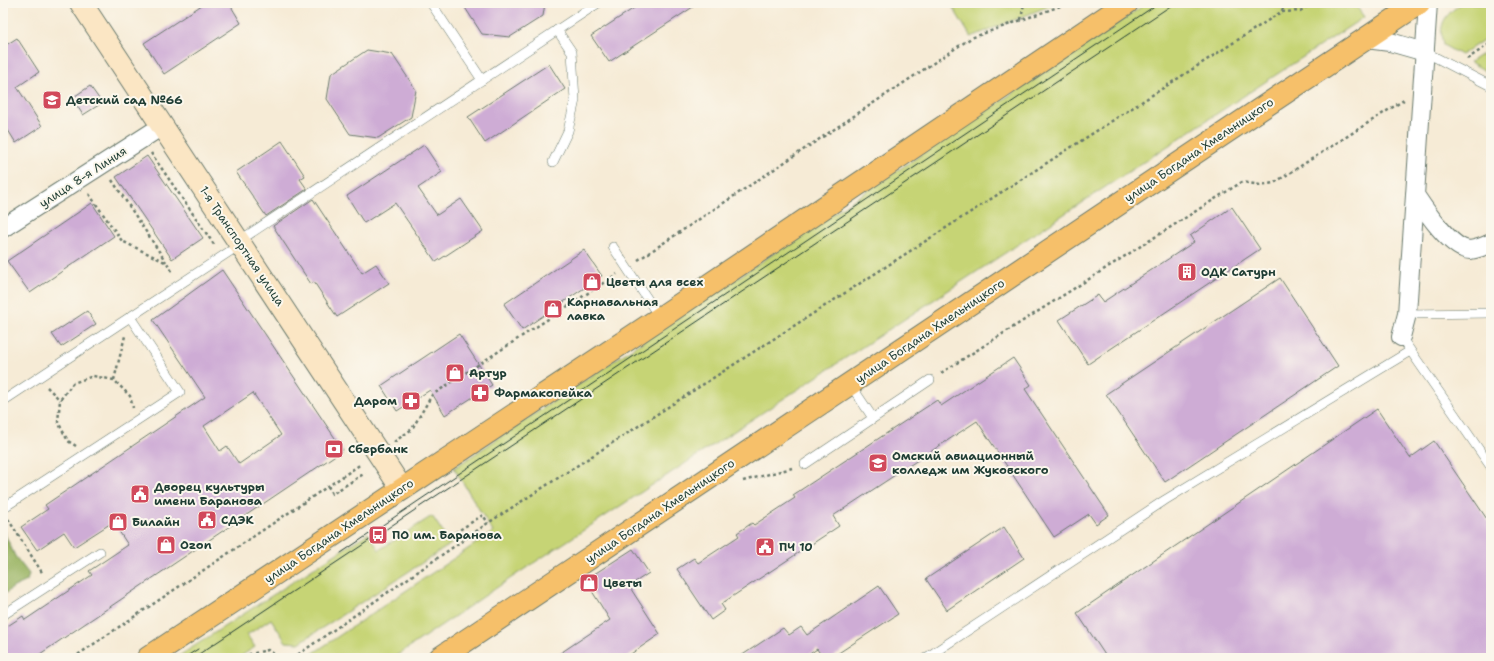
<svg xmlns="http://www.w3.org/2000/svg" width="1494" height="661" font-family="'Shantell Sans',sans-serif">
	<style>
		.green { fill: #c6d475; stroke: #728854 }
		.forest { fill: #9cb666; stroke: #5e7a4d }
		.building { fill: #ceacd5; fill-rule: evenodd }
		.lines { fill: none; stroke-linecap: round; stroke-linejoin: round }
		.lane-casing { stroke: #6a7a6d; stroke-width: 10 }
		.street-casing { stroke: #6a7a6d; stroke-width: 20 }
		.secondary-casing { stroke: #6a7a6d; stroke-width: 24 }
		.primary-casing { stroke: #6a7a6d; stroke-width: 24 }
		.path { stroke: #6a7a6d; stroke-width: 2.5; stroke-dasharray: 3 3; stroke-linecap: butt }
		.lane { stroke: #fff; stroke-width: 9 }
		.street { stroke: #fff; stroke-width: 18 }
		.secondary { stroke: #fbe6c4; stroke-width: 22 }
		.primary { stroke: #f6c06b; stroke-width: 22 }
		.tram { stroke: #1f3d34; stroke-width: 1 }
		.labels { text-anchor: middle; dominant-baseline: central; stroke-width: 4; stroke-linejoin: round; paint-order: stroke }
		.poi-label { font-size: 12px; font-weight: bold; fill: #1f3d34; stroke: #fbf7ec; text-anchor: start }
		.street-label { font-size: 12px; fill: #1f3d34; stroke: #fbf7ec }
	</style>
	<rect width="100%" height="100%" fill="#fbf7ec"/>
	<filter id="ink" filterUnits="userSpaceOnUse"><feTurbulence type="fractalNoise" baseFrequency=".025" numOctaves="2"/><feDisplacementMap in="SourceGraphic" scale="8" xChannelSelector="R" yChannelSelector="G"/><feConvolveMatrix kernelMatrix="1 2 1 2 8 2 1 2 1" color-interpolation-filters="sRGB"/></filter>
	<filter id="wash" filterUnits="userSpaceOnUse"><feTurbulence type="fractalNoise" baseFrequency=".012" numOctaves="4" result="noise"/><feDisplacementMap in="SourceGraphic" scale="16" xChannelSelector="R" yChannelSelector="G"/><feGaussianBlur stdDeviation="0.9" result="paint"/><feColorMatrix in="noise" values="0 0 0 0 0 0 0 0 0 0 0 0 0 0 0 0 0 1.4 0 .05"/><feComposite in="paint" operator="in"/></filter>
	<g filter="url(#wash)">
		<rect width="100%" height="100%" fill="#f6ebd6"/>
		<!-- green -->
		<g class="green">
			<path d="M950 3H1057L971 37Z"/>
			<path d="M1147 3H1354L1364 17 520 572 393 658H306L493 532 454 468Z"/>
			<path d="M1462 3H1491V35L1461 55 1443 45C1438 23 1445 15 1462 3Z"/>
			<path d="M1491 48V74L1470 62Z"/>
			<path d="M432 516 451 544 299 643 286 642 271 619 247 635 255 647 238 658H218L216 655 212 658H176L368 533 379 550Z"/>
		</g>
		<!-- forest -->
		<path class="forest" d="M3 530 15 556 29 574 27 581 14 587 3 595Z"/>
		<g id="blocks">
			<!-- building -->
			<g class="building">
				<path d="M205 3H229L241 23 164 74 144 43Z"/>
				<path d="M462 3H545L543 16 510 37 482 34Z"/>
				<path d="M642 3H699L609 62 591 36Z"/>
				<path d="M17 38 39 72 17 87 42 126 16 143 3 122V47Z"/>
				<path d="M367 50 392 54 416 90 411 117 378 138 350 134 327 99 331 74Z"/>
				<path d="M549 64 565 89 485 143 468 117Z"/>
				<path d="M90 86 102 103 83 115 72 98Z"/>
				<path d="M282 141 305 176 300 179 307 189 266 216 236 172Z"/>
				<path d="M424 145 442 172 418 188 437 215 461 199 483 231 436 262 395 203 364 223 347 196Z"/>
				<path d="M147 156 203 238 172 259 116 177Z"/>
				<path d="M313 199 362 273 376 264 389 283 337 317 314 282 311 284 273 226Z"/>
				<path d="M92 203 114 236 30 293 7 261Z"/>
				<path d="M1232 207 1260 249 1088 364 1059 320 1098 295 1103 302 1194 242 1190 236Z"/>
				<path d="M584 250 602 276 522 330 504 304Z"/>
				<path d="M222 270 343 450 34 658H3V629L23 616 25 620 92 575 89 571 128 545 113 522 74 547 64 532 37 550 21 527 48 509 45 505 205 397 153 320ZM253 393 281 435 239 464 227 446 220 451 204 426Z"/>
				<path d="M1280 278 1338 366 1165 482 1106 394Z"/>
				<path d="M87 311 96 324 61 347 52 334Z"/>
				<path d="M459 334 492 385 445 415 430 390 397 411 381 386Z"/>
				<path d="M1013 358 1031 385 1025 389 1109 515 1096 524 1089 514 1054 537 977 421 833 516 839 526 721 604 725 610 711 620 677 569 694 558 698 563 739 536 737 533 752 523 754 525 795 498 793 495 937 400 941 406Z"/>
				<path d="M1377 409 1410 458 1434 441 1491 525V658H1107L1077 613Z"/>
				<path d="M1004 527 1024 558 947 610 926 579Z"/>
				<path d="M633 549 649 573 629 586 660 634 625 658H553L610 620 585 580Z"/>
				<path d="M879 586 898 614 831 658H823L817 649 804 658H738L783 628 789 635 801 627 807 635Z"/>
			</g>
		</g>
	</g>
	<g filter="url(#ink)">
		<use href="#blocks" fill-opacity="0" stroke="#6a7a6d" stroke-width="1"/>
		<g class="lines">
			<defs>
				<g id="lane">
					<path d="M431 3 482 80"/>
					<path d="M1425 52 1491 86"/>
					<path d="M553 162 568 131 575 100 572 52 557 30"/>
					<path d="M239 241 598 3"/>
					<path d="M613 247 660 318"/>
					<path d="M1407 314 1491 313"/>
					<path d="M1401 337 1491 467"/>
					<path d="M850 384 873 418"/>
					<path d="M3 401 130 317"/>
					<path d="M805 464 930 380"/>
					<path d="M3 508 180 392 130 317 241 244"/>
					<path d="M3 615 100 552"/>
					<path d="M926 658 1165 500 1410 351"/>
				</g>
				<g id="street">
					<path d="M1428 3 1415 195C1425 210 1452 250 1470 250 1477 249 1485 246 1491 243"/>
					<path d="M1366 39 1390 42 1425 52"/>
					<path d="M3 228 162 126"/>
					<path d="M1401 337 1407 314 1415 195"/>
				</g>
				<path id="secondary" d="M81 3 402 489"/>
				<g id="primary">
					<path d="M148 658 660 318 1127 3"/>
					<path d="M440 658 1419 3"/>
				</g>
			</defs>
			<!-- lane casing -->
			<use href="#lane" class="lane-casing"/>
			<!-- street casing -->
			<use href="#street" class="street-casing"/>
			<!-- secondary casing -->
			<use href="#secondary" class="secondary-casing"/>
			<!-- primary casing -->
			<use href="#primary" class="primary-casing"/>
			<!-- path -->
			<g class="path">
				<path d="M1282 12 1300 11 1313 3"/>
				<path d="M1021 20 1024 3"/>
				<path d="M1467 59 1491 43"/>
				<path d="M151 153 215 246"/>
				<path d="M112 180 166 262"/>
				<path d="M89 194 122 241 167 263 173 273"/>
				<path d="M638 260 971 38 1069 3"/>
				<path d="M941 373 1229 190 1242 182 1260 185 1274 183 1404 100"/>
				<path d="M114 380 125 336"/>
				<path d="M47 387 60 400"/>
				<path d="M394 442 412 429 432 395 617 274"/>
				<path d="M76 446 68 441 58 422 60 400 73 383 93 376 114 380 130 396 133 408"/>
				<path d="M743 481 792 468"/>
				<path d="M328 486 332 494 365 473"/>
				<path d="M8 519 43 574"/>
				<path d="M450 536 483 515 488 523"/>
				<path d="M73 658 361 464"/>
				<path d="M244 658 246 655 268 650 280 658"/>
				<path d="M293 658 488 523 1281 12 1286 3"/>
			</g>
			<!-- lane -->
			<use href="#lane" class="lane"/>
			<!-- street -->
			<use href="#street" class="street"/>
			<!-- secondary -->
			<use href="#secondary" class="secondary"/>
			<!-- primary -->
			<use href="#primary" class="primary"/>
			<!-- tram -->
			<g class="tram">
				<path d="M341 553 1159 3"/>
				<path d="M184 658 198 649"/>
				<path d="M193 658 1175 3"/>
			</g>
		</g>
	</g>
	<!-- icons -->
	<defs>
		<symbol id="school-square" viewBox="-11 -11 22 22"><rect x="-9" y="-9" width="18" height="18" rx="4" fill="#d1495b" stroke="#fbf7ec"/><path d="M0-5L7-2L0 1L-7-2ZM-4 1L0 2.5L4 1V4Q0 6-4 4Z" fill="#fff"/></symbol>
		<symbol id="building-square" viewBox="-11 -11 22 22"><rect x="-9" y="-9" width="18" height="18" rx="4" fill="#d1495b" stroke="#fbf7ec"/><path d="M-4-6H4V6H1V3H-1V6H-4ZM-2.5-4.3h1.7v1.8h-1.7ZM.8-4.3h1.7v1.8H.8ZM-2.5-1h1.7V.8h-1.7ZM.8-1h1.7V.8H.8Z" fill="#fff"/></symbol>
		<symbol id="shop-square" viewBox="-11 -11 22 22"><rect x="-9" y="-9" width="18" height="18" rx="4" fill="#d1495b" stroke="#fbf7ec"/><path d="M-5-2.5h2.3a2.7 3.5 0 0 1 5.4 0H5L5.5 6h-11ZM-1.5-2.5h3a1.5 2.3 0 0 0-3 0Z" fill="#fff"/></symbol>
		<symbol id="pharmacy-square" viewBox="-11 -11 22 22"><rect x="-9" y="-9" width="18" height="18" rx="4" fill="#d1495b" stroke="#fbf7ec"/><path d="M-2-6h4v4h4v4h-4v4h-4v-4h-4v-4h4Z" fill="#fff"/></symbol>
		<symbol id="bank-square" viewBox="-11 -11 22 22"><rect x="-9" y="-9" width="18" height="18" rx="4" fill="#d1495b" stroke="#fbf7ec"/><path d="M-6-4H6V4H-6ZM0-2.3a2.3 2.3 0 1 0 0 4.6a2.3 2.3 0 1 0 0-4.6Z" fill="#fff"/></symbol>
		<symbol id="university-square" viewBox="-11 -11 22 22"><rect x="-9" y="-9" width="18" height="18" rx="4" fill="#d1495b" stroke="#fbf7ec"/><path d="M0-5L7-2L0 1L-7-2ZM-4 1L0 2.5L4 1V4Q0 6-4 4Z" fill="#fff"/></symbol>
		<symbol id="civic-square" viewBox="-11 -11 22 22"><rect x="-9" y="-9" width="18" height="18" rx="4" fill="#d1495b" stroke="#fbf7ec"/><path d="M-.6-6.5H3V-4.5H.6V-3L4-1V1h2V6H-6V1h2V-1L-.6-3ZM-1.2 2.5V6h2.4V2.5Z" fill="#fff"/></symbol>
		<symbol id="bus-square" viewBox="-11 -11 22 22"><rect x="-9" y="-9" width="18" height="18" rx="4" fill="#d1495b" stroke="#fbf7ec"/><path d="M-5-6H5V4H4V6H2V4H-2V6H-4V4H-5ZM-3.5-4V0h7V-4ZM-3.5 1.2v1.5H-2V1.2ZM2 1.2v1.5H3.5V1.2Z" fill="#fff"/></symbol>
	</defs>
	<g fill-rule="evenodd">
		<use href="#school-square" x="41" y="89" width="22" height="22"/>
		<use href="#building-square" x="1176" y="261" width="22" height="22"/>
		<use href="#shop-square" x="581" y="271" width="22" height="22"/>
		<use href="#shop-square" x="542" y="298" width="22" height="22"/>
		<use href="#shop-square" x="444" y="362" width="22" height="22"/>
		<use href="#pharmacy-square" x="469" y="382" width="22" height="22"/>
		<use href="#pharmacy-square" x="400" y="390" width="22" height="22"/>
		<use href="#bank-square" x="323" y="438" width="22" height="22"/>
		<use href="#university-square" x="867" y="452" width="22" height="22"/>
		<use href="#civic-square" x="129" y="483" width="22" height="22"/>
		<use href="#civic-square" x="196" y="509" width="22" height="22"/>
		<use href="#shop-square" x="107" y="511" width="22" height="22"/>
		<use href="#bus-square" x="367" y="524" width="22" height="22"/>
		<use href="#shop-square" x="155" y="534" width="22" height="22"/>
		<use href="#civic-square" x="754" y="536" width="22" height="22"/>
		<use href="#shop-square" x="578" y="572" width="22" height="22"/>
	</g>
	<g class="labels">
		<!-- poi labels -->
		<g class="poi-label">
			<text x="66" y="100">Детский сад №66</text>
			<text x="1201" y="272">ОДК Сатурн</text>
			<text x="606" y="282">Цветы для всех</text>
			<text x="567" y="302">Карнавальная<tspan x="567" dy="14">лавка</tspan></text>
			<text x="469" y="373">Артур</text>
			<text x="494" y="393">Фармакопейка</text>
			<text x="397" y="401" text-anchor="end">Даром</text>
			<text x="348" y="449">Сбербанк</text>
			<text x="892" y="456">Омский авиационный<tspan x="892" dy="14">колледж им Жуковского</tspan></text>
			<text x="154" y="487">Дворец культуры<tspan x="154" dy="14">имени Баранова</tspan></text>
			<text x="221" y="520">СДЭК</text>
			<text x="132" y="522">Билайн</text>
			<text x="392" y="535">ПО им. Баранова</text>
			<text x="180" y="545">Ozon</text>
			<text x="779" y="547">ПЧ 10</text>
			<text x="603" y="583">Цветы</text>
		</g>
		<!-- street labels -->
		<g class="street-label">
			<text transform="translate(1199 150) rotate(-34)">улица Богдана Хмельницкого</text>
			<text transform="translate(83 177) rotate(-33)">улица 8-я Линия</text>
			<text transform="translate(242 246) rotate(56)">1-я Транспортная улица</text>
			<text transform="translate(930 331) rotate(-34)">улица Богдана Хмельницкого</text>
			<text transform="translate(660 511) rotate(-34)">улица Богдана Хмельницкого</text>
			<text transform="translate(339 531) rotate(-34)">улица Богдана Хмельницкого</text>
		</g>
	</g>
	<!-- margin -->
	<rect width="1494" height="661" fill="none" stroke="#fbf7ec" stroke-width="16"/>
</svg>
